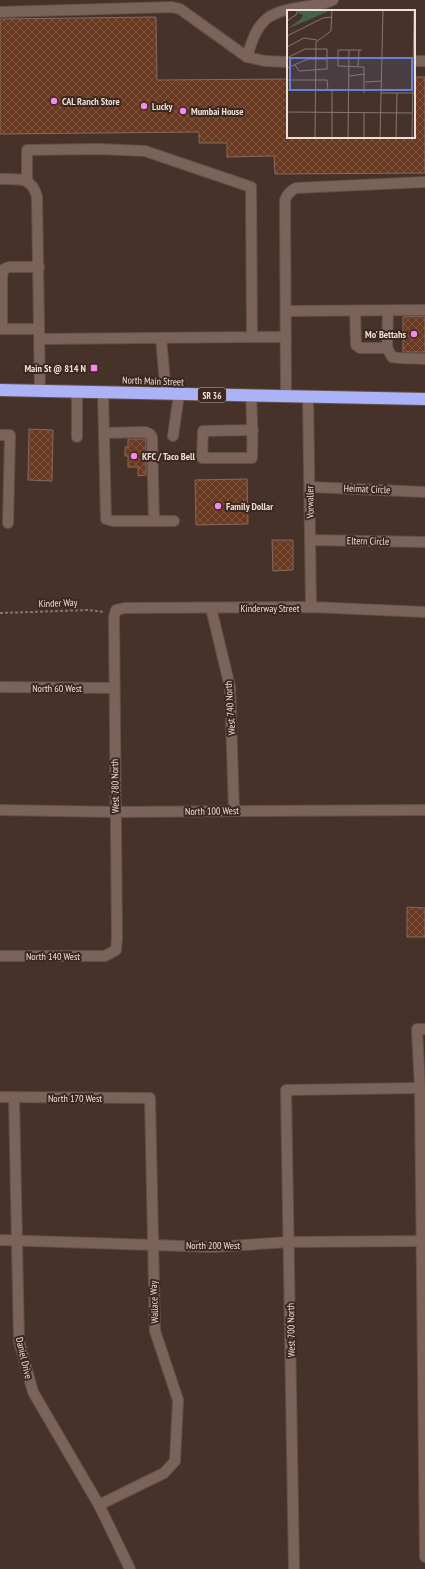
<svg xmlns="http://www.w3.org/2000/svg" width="425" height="1569" font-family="'PT Sans Narrow',sans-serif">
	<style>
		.building { fill: url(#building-cross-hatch); stroke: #836b60 }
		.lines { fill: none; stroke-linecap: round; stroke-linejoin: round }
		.minor-casing { stroke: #625048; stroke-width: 12 }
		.highway-casing { stroke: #625048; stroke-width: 14 }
		.path { stroke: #84736a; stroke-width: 2; stroke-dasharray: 3 2; stroke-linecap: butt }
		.minor { stroke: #7b6359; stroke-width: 10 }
		.highway { stroke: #abb2f7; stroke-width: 12 }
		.poi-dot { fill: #f689ee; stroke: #3c281e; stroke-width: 1.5 }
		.labels { text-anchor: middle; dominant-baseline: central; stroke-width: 4; stroke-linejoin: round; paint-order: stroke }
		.shield { fill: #3c281e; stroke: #b7a7a0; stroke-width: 1 }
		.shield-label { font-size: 9px; font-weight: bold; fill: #ecded8 }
		.poi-label { font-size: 10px; font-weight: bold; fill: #ecded8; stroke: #3c281e; text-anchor: start }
		.street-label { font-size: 10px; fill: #ecded8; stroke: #3c281e }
		.inset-road { fill: none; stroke: #88776e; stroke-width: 1 }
		.view { fill: #6580d8; fill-opacity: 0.15; stroke: #6580d8; stroke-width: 2 }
		.inset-edge { fill: none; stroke: #ecded8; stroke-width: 2 }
	</style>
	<defs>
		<pattern id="building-cross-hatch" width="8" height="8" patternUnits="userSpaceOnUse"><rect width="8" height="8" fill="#693921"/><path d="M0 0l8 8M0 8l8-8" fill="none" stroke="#7f5540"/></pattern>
	</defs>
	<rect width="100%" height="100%" fill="#463228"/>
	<!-- building -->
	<g class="building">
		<path d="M156 17 157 80 288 79V137H414V77H425V173L275 174 274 156 227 157V143H199V132L0 134V19Z"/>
		<path d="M425 316V352H403V317Z"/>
		<path d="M29 429 53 430 52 481 28 480Z"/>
		<path d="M128 439H146V475L138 476V467H128V456H125V447H128Z"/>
		<path d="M247 479 248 524 196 525 195 480Z"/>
		<path d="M272 540H293V570L273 571Z"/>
		<path d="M407 907 425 908V937H407Z"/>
	</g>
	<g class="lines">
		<defs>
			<g id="minor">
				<path d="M0 12 172 7 180 9 247 57 265 61 288 62"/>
				<path d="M247 57C259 16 268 12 309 6 317 5 326 4 333 0"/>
				<path d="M414 61H425"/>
				<path d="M0 179C18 179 32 176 37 197L40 391"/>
				<path d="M27 181V150L98 149 145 151 251 187 252 337 40 339"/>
				<path d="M286 311 425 310"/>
				<path d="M355 311 356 345 360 348H387"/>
				<path d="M388 311 387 348 392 357 399 358 425 359"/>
				<path d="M0 329H39"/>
				<path d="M2 329V275L4 269 9 267H39"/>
				<path d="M252 337H286"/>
				<path d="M161 338 166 393"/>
				<path d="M103 392 106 519 113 521H174"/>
				<path d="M251 395C252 416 253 437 252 458H202L203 431 253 430"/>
				<path d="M286 396 285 200C287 194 290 191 296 188L425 182"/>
				<path d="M308 396 311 607"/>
				<path d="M104 433 145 432 150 434 152 437 154 521"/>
				<path d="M0 435H10L8 523"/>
				<path d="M173 436 179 394"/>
				<path d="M77 437V392"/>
				<path d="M310 487 425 492"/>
				<path d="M310 540 425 542"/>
				<path d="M211 608 230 687 234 811"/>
				<path d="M0 687 114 688"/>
				<path d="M0 810 116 812 425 810"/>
				<path d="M0 956H105L116 950 117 938 114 617 116 610 125 608 311 607 425 612"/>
				<path d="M425 1029H417L420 1088 425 1557"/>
				<path d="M0 1097 150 1098 155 1331 178 1400 175 1461 164 1473 99 1505"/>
				<path d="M14 1097 19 1341 33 1392 99 1505 130 1569"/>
				<path d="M0 1240 214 1247 289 1242 425 1241"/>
				<path d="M294 1569 286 1090 420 1088"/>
			</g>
			<path id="highway" d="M0 390 425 399"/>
		</defs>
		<!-- minor casing -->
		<use href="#minor" class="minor-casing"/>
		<!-- highway casing -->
		<use href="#highway" class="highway-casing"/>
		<!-- path -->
		<path class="path" d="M0 613 88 610 105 612"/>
		<!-- minor -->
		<use href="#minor" class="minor"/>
		<!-- highway -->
		<use href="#highway" class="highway"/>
	</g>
	<!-- markers -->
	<g class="poi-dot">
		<circle cx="54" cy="101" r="4"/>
		<circle cx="144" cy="106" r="4"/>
		<circle cx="183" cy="111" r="4"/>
		<circle cx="414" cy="334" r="4"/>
		<rect x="90" y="364" width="8" height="8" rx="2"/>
		<circle cx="134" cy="456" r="4"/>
		<circle cx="218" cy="506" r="4"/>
	</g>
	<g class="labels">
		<!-- shield labels -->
		<rect class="shield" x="198" y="388" width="28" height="14" rx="3"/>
		<g class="shield-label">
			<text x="212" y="395">SR 36</text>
		</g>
		<!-- poi labels -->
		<g class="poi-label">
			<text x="62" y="101">CAL Ranch Store</text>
			<text x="152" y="106">Lucky</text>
			<text x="191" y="111">Mumbai House</text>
			<text x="406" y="334" text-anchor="end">Mo' Bettahs</text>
			<text x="86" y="368" text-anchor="end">Main St @ 814 N</text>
			<text x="142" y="456">KFC / Taco Bell</text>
			<text x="226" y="506">Family Dollar</text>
		</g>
		<!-- street labels -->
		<g class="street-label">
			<text transform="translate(153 381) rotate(2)">North Main Street</text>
			<text transform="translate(367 489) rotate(2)">Heimat Circle</text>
			<text transform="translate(310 502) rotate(-91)">Vorwaller</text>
			<text transform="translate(368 541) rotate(1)">Eltern Circle</text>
			<text transform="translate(58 603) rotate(-2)">Kinder Way</text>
			<text x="270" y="608">Kinderway Street</text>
			<text x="57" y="688">North 60 West</text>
			<text transform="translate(230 708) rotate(-94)">West 740 North</text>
			<text transform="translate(115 786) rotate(-91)">West 780 North</text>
			<text transform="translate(212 811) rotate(-1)">North 100 West</text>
			<text x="53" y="956">North 140 West</text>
			<text x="75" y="1098">North 170 West</text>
			<text x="213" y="1245">North 200 West</text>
			<text transform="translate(154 1302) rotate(-92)">Wallace Way</text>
			<text transform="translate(291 1330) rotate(-91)">West 700 North</text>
			<text transform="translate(24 1358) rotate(77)">Daniel Drive</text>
		</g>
	</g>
	<!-- overview -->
	<g transform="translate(287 10)">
		<rect width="128" height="128" fill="#463228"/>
		<path d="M11 0H40V2L0 19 14 9 16 5 11 3Z" fill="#456346"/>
		<path class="inset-road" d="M0 11 10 4V0M0 26 36 8 45 7M0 37 17 28 30 30M75 40H51V56L77 57V83M0 48 18 39H40V59L12 61 8 55M71 56 72 40M0 58 21 49H40M62 66 78 64M0 70H40L41 80M78 72 94 71M0 80H45V128M94 83H128M0 102 125 103M77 103V128M28 128 29 32 44 21 45 0M61 128 62 40M93 128 96 0M109 128 110 83M125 128 127 0"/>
		<path class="view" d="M3 48H125V80H3Z"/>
		<rect width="128" height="128" class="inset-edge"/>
	</g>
</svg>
